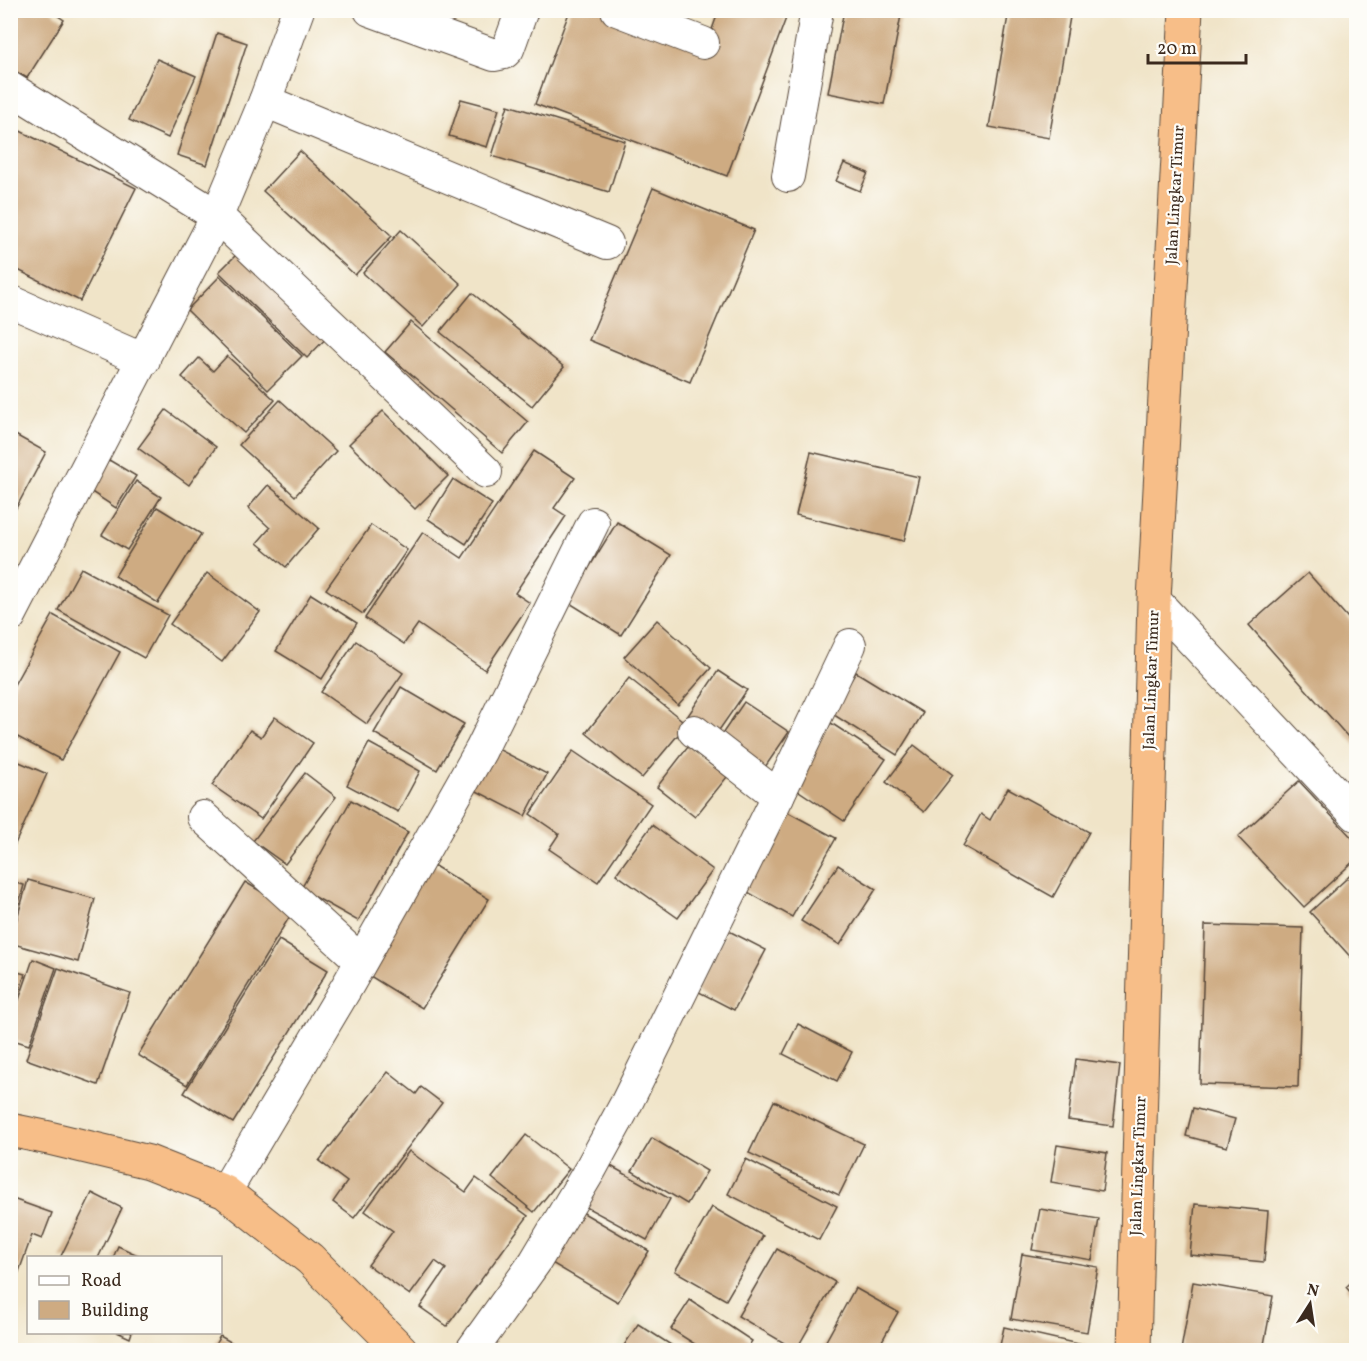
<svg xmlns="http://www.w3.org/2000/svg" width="1367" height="1361" font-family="Vollkorn,serif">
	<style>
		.built { fill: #e2dcba }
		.building { fill: #ceab82 }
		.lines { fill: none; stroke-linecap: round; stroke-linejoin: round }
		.minor-casing { stroke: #564638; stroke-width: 34 }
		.highway-casing { stroke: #564638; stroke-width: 35 }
		.minor { stroke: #fff; stroke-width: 32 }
		.highway { stroke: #f7be88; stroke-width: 33 }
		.labels { text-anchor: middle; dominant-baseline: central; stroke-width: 4.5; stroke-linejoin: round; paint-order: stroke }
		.street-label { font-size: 16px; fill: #3b2a1e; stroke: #fdfcf7 }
	</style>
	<rect width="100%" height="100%" fill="#fdfcf7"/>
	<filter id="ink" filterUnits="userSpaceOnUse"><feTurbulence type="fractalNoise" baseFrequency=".0167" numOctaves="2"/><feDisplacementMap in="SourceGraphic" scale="12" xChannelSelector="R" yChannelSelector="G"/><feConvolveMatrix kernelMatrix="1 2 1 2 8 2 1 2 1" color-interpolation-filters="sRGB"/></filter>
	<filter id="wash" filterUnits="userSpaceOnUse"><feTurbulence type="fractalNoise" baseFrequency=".008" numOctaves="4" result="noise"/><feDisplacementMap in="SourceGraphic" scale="24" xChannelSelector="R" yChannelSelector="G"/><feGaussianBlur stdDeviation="1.35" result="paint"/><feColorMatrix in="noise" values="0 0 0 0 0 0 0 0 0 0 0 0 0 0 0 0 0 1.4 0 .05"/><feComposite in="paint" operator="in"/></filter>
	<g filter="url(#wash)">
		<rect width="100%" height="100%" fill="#f0e4c8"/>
		<!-- built -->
		<path class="built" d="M637 1316 693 1350H614Z"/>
		<g id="blocks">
			<!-- building -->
			<g class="building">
				<path d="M10 10H49L64 20 27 78 10 68Z"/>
				<path d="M570 10H603L705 49 719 10H789L727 176 535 104Z"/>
				<path d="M844 10H902L884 104 828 93Z"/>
				<path d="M1009 10H1030L1070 17 1049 138 989 127Z"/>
				<path d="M217 33 247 43 207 165 177 155Z"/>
				<path d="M157 59 196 76 168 138 129 120Z"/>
				<path d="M461 99 499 109 487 147 449 136Z"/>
				<path d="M508 105 625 141 609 192 492 156Z"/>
				<path d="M10 126 136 188 80 301 10 266Z"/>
				<path d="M300 151 392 236 355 275 263 191Z"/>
				<path d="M844 163 868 173 860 191 836 181Z"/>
				<path d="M653 188 754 230 690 382 589 340Z"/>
				<path d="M401 230 461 284 423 327 363 273Z"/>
				<path d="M246 245 334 330 307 358 219 272Z"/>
				<path d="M220 276 302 356 268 390 187 310Z"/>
				<path d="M472 293 564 367 532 406 440 332Z"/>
				<path d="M411 322 528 422 502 453 385 352Z"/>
				<path d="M227 356 275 400 244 433 182 377 199 358 213 371Z"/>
				<path d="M280 400 336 451 295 496 239 445Z"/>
				<path d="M166 410 216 447 189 485 138 448Z"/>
				<path d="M383 411 448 476 415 509 349 444Z"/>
				<path d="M10 432 46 452 15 510 10 508Z"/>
				<path d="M534 451 575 478 554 508 566 516 515 593 530 603 485 670 418 624 404 644 365 618 423 532 462 558Z"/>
				<path d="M811 452 919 477 904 541 796 515Z"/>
				<path d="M109 460 136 476 116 508 90 491Z"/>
				<path d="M453 479 492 504 466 544 428 519Z"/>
				<path d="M136 481 161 497 127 550 102 535Z"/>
				<path d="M268 485 319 528 286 567 257 543 270 528 248 508Z"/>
				<path d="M157 507 201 534 158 603 115 576Z"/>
				<path d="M617 522 671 555 621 635 568 602Z"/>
				<path d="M371 525 407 550 363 614 326 589Z"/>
				<path d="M81 568 168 615 144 658 58 610Z"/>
				<path d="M207 573 260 612 222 662 170 624Z"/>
				<path d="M1308 573 1356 627V746L1249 625Z"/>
				<path d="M311 594 357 623 322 679 276 651Z"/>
				<path d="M53 615 120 652 61 760 10 733V692Z"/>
				<path d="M657 620 711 668 678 705 624 657Z"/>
				<path d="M356 641 403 673 367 724 321 692Z"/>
				<path d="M718 671 747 690 715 736 687 717Z"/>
				<path d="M856 672 923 713 897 755 831 713Z"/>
				<path d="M629 678 687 724 642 778 586 733Z"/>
				<path d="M401 687 464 724 437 770 374 733Z"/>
				<path d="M744 702 789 732 763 770 718 740Z"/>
				<path d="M275 717 313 743 261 819 212 785 250 730 261 737Z"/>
				<path d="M831 723 886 759 844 821 790 785Z"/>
				<path d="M369 743 420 771 398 812 347 785Z"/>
				<path d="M486 743 547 774 525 816 465 785Z"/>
				<path d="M914 745 953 775 924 812 886 782Z"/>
				<path d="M688 747 727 777 695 817 657 787Z"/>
				<path d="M573 751 651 804 598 882 549 849 559 834 530 814Z"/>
				<path d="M10 758 47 774 10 855Z"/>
				<path d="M305 773 336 797 285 864 253 841Z"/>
				<path d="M1299 781 1356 842V859L1304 907 1238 837Z"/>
				<path d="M1008 788 1089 832 1053 897 963 846 981 814 990 820Z"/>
				<path d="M351 800 408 832 358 921 301 889Z"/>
				<path d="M780 808 836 838 792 917 737 886Z"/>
				<path d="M652 825 713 870 678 918 616 874Z"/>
				<path d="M428 862 489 899 422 1008 362 971Z"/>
				<path d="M838 865 876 889 840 945 801 921Z"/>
				<path d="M1356 870V963L1310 912Z"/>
				<path d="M28 880 95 899 78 962 10 943Z"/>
				<path d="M10 882 24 885 11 932 10 931Z"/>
				<path d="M245 882 293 911 187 1085 138 1055Z"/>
				<path d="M1205 925 1303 928 1298 1087 1200 1084Z"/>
				<path d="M727 930 766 950 734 1010 697 991Z"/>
				<path d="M279 940 328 970 233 1123 184 1093Z"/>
				<path d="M33 959 56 968 29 1045 10 1039V1026Z"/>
				<path d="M58 968 130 993 98 1085 26 1059Z"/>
				<path d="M10 970 25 974 11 1019H10Z"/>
				<path d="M798 1024 852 1052 837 1081 783 1054Z"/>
				<path d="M1076 1059 1120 1065 1113 1126 1068 1120Z"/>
				<path d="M388 1072 416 1094 421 1087 442 1103 354 1218 333 1202 347 1182 319 1161Z"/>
				<path d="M774 1101 864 1144 839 1195 749 1153Z"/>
				<path d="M1193 1108 1235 1119 1227 1147 1186 1136Z"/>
				<path d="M526 1135 569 1169 534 1212 492 1178Z"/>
				<path d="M652 1138 707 1171 687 1204 632 1171Z"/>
				<path d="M1057 1145 1107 1153 1102 1191 1051 1182Z"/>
				<path d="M409 1151 466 1192 476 1178 528 1216 447 1326 420 1307 446 1269 435 1261 410 1295 368 1265 393 1231 365 1211Z"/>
				<path d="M746 1159 837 1206 819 1240 728 1194Z"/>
				<path d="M609 1165 670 1199 647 1240 586 1207Z"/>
				<path d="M92 1193 122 1208 98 1258H60Z"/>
				<path d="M10 1198 52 1213 42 1239 32 1235 11 1294Z"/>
				<path d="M1195 1204 1268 1211 1264 1262 1190 1255Z"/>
				<path d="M712 1207 763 1236 726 1300 675 1271Z"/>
				<path d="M575 1208 649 1251 618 1302 545 1259Z"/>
				<path d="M1040 1209 1099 1219 1092 1260 1032 1250Z"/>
				<path d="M118 1246 144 1258H113Z"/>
				<path d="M777 1249 835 1282 796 1350 738 1316Z"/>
				<path d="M1022 1254 1098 1267 1087 1332 1011 1319Z"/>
				<path d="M1356 1278V1299L1346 1287Z"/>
				<path d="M1193 1282 1273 1296 1263 1350H1181Z"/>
				<path d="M855 1288 898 1312 877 1350H821Z"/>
				<path d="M690 1300 752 1341 746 1350H704L671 1329Z"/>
				<path d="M638 1324 679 1350H621Z"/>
				<path d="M1004 1327 1087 1346 1085 1350H999Z"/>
				<path d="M117 1332H132L130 1338Z"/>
				<path d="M220 1336 245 1350H212Z"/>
			</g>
		</g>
	</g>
	<g filter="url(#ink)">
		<use href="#blocks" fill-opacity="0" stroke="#564638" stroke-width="1.5"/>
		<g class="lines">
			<defs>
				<g id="minor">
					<path d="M370 10 494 55 504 53 508 49 522 10"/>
					<path d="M617 10 703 43"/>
					<path d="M10 88 217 216 486 472"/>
					<path d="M265 101 607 243"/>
					<path d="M788 176 817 10"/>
					<path d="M10 301 144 360"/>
					<path d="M1154 600 1356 815"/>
					<path d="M10 616 217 216 265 101 298 10"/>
					<path d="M694 731 778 796"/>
					<path d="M203 817 361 961"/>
					<path d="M225 1192 349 983 481 750 593 523"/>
					<path d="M472 1350 535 1262 590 1170 626 1104 778 796 850 645"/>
				</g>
				<g id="highway">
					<path d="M10 1130 49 1138 149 1162 225 1192 310 1259 401 1350"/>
					<path d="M1134 1350 1154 600 1186 10"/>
				</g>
			</defs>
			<!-- minor casing -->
			<use href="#minor" class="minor-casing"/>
			<!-- highway casing -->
			<use href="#highway" class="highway-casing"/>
			<!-- minor -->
			<use href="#minor" class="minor"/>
			<!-- highway -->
			<use href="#highway" class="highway"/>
		</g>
	</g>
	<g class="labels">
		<!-- street labels -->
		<g class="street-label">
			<text transform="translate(1176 195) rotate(-87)">Jalan Lingkar Timur</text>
			<text transform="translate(1152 680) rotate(-88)">Jalan Lingkar Timur</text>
			<text transform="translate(1139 1166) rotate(-88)">Jalan Lingkar Timur</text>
		</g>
	</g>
	<!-- margin -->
	<rect width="1367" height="1361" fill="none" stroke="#fdfcf7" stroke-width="36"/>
	<!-- legend -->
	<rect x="27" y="1256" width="195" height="78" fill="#fdfcf7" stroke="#afa8a0" stroke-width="1.5"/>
	<rect x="39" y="1276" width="30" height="9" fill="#ffffff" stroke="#afa8a0" stroke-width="1.5"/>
	<text x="81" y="1286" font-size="18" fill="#3b2a1e">Road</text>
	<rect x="39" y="1301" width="30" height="18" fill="#ceab82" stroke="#afa8a0" stroke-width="1.5"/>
	<text x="81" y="1316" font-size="18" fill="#3b2a1e">Building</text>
	<!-- north arrow -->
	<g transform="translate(1310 1304) rotate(12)" stroke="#fdfcf7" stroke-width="4.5" paint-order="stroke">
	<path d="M0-4.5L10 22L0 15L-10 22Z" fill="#3b2a1e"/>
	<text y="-9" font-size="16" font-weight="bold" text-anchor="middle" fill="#3b2a1e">N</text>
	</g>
	<!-- scale -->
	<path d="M1148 54v9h98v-9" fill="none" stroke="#3b2a1e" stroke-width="3"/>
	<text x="1157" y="54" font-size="18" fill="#3b2a1e" stroke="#fdfcf7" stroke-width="4.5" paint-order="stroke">20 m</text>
</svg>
